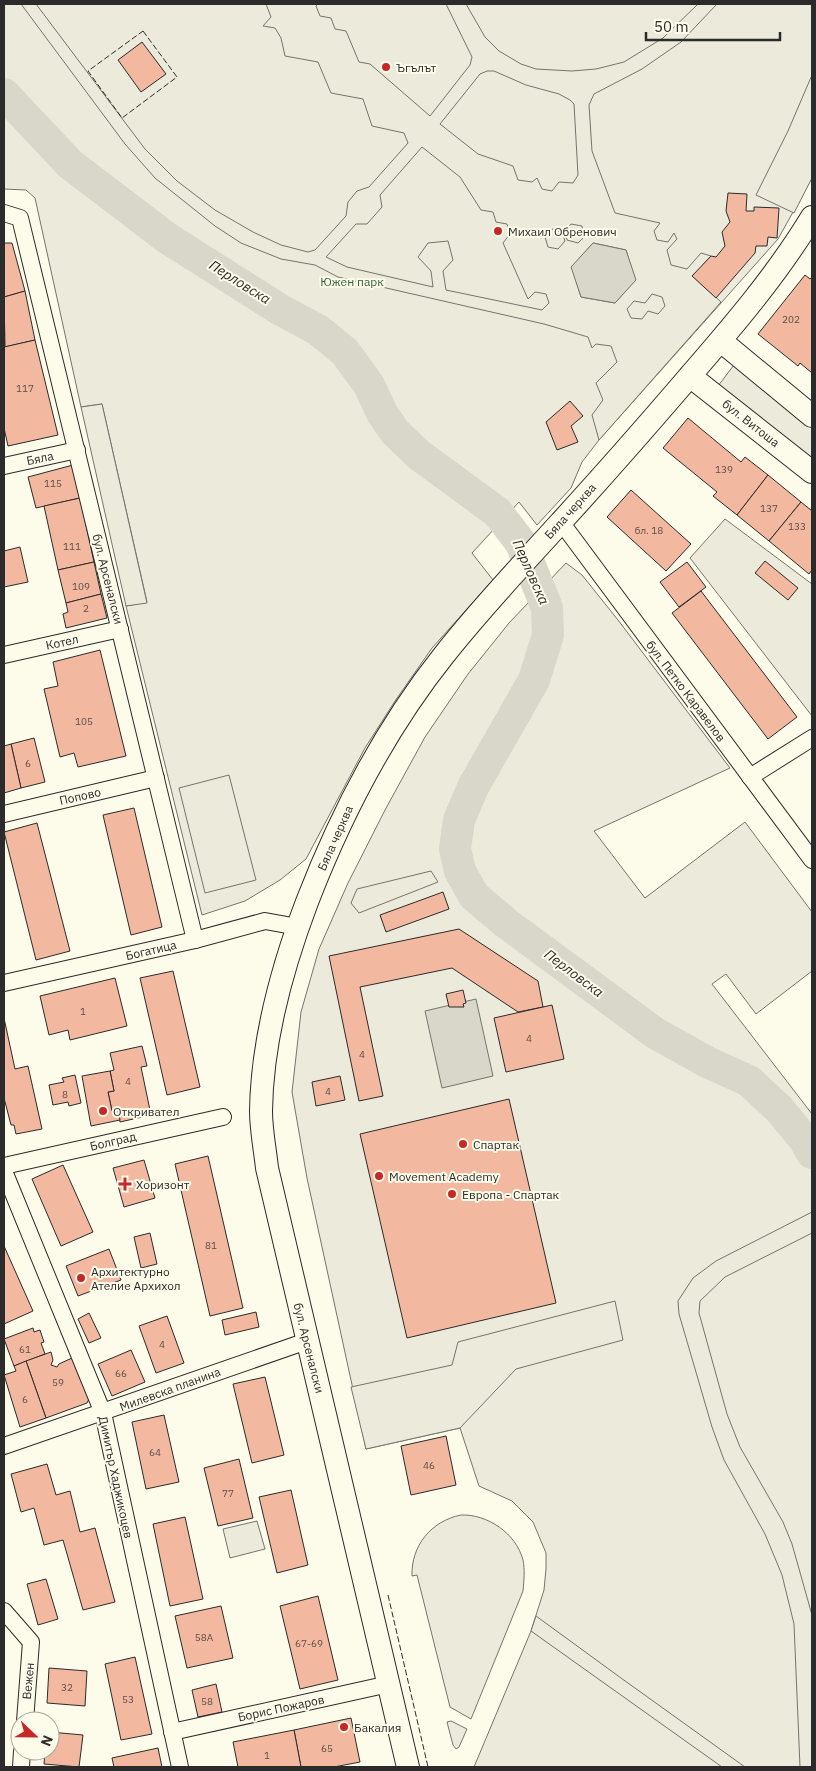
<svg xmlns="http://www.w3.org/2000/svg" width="816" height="1771" font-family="'IBM Plex Sans',sans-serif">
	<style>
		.green { fill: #ecebdb; stroke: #74746e }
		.parking { fill: #eceadb; stroke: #74746e; fill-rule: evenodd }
		.water { fill: #d8d7c9; stroke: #74746e }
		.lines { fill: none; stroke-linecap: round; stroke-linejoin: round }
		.river { stroke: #d8d7c9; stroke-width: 32 }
		.building { fill: #f2b8a0; stroke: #2b2b2b }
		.street-casing { stroke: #2b2b2b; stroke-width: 18 }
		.secondary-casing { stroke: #2b2b2b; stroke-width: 24 }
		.street { stroke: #fdfbea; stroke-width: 16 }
		.secondary { stroke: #fdfbea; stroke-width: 22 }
		.fence { stroke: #2b2b2b; stroke-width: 1; stroke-dasharray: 6 2.5; stroke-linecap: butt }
		.poi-dot { fill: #c62828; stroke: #fdfbea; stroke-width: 2 }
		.labels { text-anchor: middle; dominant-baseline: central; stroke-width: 4; stroke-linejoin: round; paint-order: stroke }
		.number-label { font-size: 10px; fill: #5d4e48 }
		.poi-label { font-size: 12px; fill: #2b2b2b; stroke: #fdfbea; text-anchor: start }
		.park-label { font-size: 12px; fill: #34623c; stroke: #fdfbea }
		.street-label { font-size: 12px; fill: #2b2b2b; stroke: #fdfbea }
		.water-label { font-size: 14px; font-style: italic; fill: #2b2b2b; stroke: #fdfbea }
	</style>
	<rect width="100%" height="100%" fill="#fdfbea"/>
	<!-- green -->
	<g class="green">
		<path d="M4 4H812V178L778 239 599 440 582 462 571 488 537 525 519 502 472 553 493 580 432 648 395 701 365 748 306 859 280 880 245 901 202 915 126 606 147 602 102 404 81 407 35 198 26 190 4 189Z"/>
		<path d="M737 361 812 423V462L718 386Z"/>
		<path d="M725 519 812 584V716L690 558Z"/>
		<path d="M566 563 582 575 618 620 730 768 594 831 645 898 745 822 812 912V971L756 1014 726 974 712 984 812 1114V1767H474L531 1631 544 1590 546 1569V1553L533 1522 512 1501 479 1486 460 1428 366 1449 307 1178 292 1092 301 1012 319 949 348 883 385 810 425 737 468 674 509 623Z"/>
		<path d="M461 1515C487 1514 516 1533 523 1560 525 1570 524 1580 523 1591L471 1719 450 1707 417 1575 412 1576C411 1546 431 1521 461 1515Z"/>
		<path d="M451 1721 467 1729 459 1747 456 1749 453 1745 447 1722Z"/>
	</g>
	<!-- parking -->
	<g class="parking">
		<path d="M21 4H36L145 149 177 181 215 210 253 232 281 245 308 252 315 250 346 216 348 202 357 191 369 187 408 143 404 133 372 126 363 99 331 93 318 62 285 56 281 38 275 28 263 26 271 17 266 4H318L316 6 320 16 331 18 335 29 346 31 359 62 370 64 430 116 470 65 472 57 446 4H466L485 37 499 51 521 64 536 69 572 71 596 69 624 62 663 38 698 4H717L681 42 642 69 594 94 589 105 592 151 615 213 660 223 654 231 657 240 668 242 674 233 677 239 667 250 671 265 687 269 701 253 711 256 693 276 721 302 599 440 592 415 603 400 596 383 617 362 611 346 596 344 592 348 588 337 544 324 338 277 315 265 281 259 241 243 215 226 155 178 125 144ZM487 71H494L526 85 559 94 570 100 574 104 578 175 573 183 559 182 552 191 542 189 537 178 532 182 518 180 513 166 478 154 440 124 480 74ZM422 147 460 177 481 210 493 212 496 222 507 224 510 234 503 243 528 299 535 292 546 294 549 303 542 310 446 290 443 271 453 260 448 241 428 243 418 257 431 271 433 287 347 267 326 257 356 224H367L382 207 380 195ZM571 224 582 226 584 237 578 243 567 240 565 231ZM552 229 562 232 565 241 558 249 548 247 545 237ZM593 243 626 250 635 280 615 303 581 297 572 267ZM652 294 662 297 665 306 658 314 648 311 642 319 631 318 627 309 634 301 645 303Z"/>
		<path d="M812 75V178L794 213 756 195 788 131Z"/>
		<path d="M102 404 147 603 126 606 81 407Z"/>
		<path d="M229 775 256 880 205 893 179 788Z"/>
		<path d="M431 871 438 882 359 913 351 903 357 889Z"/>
		<path d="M812 1212V1233L725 1277 700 1301 699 1313 727 1414 740 1447 783 1522 792 1544 812 1615V1767H800L794 1624 782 1575 765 1534 724 1460 712 1427 679 1314 678 1301 693 1278 716 1261Z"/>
		<path d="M615 1301 623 1340 516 1369 460 1428 366 1449 351 1387 452 1365 458 1342Z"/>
		<path d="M257 1521 265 1549 230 1558 223 1529Z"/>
		<path d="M536 1616 621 1678 745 1767H722L531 1631Z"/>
	</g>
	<!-- water -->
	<g class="water">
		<path d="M593 243 626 250 636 280 615 303 581 297 571 267Z"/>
		<path d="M476 999 493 1076 442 1088 425 1011Z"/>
	</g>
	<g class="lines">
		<!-- river -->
		<path class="river" d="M4 94 70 164 167 238 279 309 318 330 345 352 369 385 382 413 395 432 419 455 497 512 521 543 547 608 548 635 534 680 473 787 459 820 455 849 460 871 474 896 506 923 655 1033 707 1062 749 1081 779 1109 804 1139 812 1153"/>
	</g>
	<!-- building -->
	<g class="building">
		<path d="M142 42 166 74 141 92 118 60Z"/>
		<path d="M728 193 747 194 746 211H754V207L779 208 777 238 768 237 767 246H756L755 253 716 298 692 276 711 256 716 257 725 246 722 232 730 222 726 211Z"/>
		<path d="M4 243H12L25 291 4 297Z"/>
		<path d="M805 275 810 279 812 277V373L800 363 798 366 758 334Z"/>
		<path d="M25 291 35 340 5 347 4 297Z"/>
		<path d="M35 340 58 435 8 446 4 428V347Z"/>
		<path d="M570 401 583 416 571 426 578 442 557 450 546 422Z"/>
		<path d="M688 418 741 462 745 457 768 475 737 515 713 496 717 492 663 448Z"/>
		<path d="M73 465 80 498 36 508 28 477Z"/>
		<path d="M768 475 801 502 769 541 737 515Z"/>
		<path d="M631 490 691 544 666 571 607 517Z"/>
		<path d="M80 498 94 562 58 570 44 506Z"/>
		<path d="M801 502 812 511V570L809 574 769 541Z"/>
		<path d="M20 547 28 582 4 587V551Z"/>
		<path d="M765 561 798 588 788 600 755 573Z"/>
		<path d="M94 562 101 594 66 603 58 570Z"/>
		<path d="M687 562 706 587 679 607 660 582Z"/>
		<path d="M701 591 797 717 768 739 672 613Z"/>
		<path d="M101 594 107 618 66 628 63 614 68 612 66 603Z"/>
		<path d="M100 650 126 756 78 767 74 753 60 757 44 689 58 686 53 662Z"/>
		<path d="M34 738 45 782 21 788 11 744Z"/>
		<path d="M11 744 21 788 4 793V746Z"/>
		<path d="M134 808 162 927 131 935 103 815Z"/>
		<path d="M37 823 70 951 36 960 4 832Z"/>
		<path d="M443 892 449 909 386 932 380 915Z"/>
		<path d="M459 929 538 981 543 1007 518 1012 452 968 360 987 383 1096 359 1101 329 956Z"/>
		<path d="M173 971 200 1087 167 1095 140 978Z"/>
		<path d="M115 978 127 1026 70 1040 68 1030 49 1035 40 996Z"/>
		<path d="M463 990 466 1003 463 1004 464 1007H449L446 994Z"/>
		<path d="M552 1005 564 1059 506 1072 494 1018Z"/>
		<path d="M4 1018 15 1069 28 1066 42 1129 16 1134 14 1125H11L4 1098Z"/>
		<path d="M142 1046 147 1066 141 1067 151 1115 120 1122 118 1110 112 1111 108 1092 114 1091 110 1071 114 1070 110 1053Z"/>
		<path d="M110 1071 114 1091 108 1092 112 1111 118 1110 120 1120 91 1126 82 1076Z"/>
		<path d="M75 1075 81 1103 69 1106 68 1102 53 1105 49 1085 64 1082 62 1078Z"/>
		<path d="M340 1076 345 1100 316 1106 312 1082Z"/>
		<path d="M509 1099 556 1303 407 1338 360 1134Z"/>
		<path d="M208 1156 243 1308 210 1316 175 1164Z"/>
		<path d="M144 1160 155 1198 124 1207 113 1168Z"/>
		<path d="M63 1165 93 1232 61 1246 32 1179Z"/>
		<path d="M150 1233 157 1264 141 1268 134 1237Z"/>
		<path d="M4 1246 33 1311 4 1324Z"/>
		<path d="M109 1249 121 1280 78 1296 66 1266Z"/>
		<path d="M256 1312 259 1327 225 1335 222 1320Z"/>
		<path d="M89 1313 101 1338 89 1343 78 1319Z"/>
		<path d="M167 1316 184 1363 156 1373 139 1326Z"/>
		<path d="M33 1328 34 1332 40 1330 44 1342 41 1343 45 1354 14 1366 4 1339Z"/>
		<path d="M131 1350 145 1382 112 1396 98 1364Z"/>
		<path d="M51 1352 53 1360 51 1365 57 1367 59 1364 72 1358 90 1397 87 1403 46 1418 26 1361Z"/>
		<path d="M26 1361 46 1418 20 1427 4 1375 16 1371 14 1366Z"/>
		<path d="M265 1377 284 1455 252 1463 233 1384Z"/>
		<path d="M164 1415 179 1482 146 1489 132 1422Z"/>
		<path d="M446 1436 456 1485 411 1495 401 1446Z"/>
		<path d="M239 1459 253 1518 218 1526 204 1468Z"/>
		<path d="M47 1464 56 1495 70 1491 80 1532 95 1528 115 1602 83 1610 63 1540 44 1545 34 1508 21 1512 11 1474Z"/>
		<path d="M291 1490 308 1565 277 1573 259 1497Z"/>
		<path d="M185 1517 203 1599 170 1606 153 1524Z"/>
		<path d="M46 1579 58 1619 38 1625 27 1584Z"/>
		<path d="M318 1596 338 1680 300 1689 280 1606Z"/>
		<path d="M221 1606 233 1658 187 1668 175 1616Z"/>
		<path d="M135 1657 152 1734 121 1740 105 1664Z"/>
		<path d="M49 1668 87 1671 85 1706 47 1703Z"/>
		<path d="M216 1684 222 1712 198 1717 192 1690Z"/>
		<path d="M351 1718 360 1762 334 1767H301L294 1730Z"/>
		<path d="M294 1730 301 1767H238L233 1742Z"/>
		<path d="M50 1732 83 1735 79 1767 44 1764 45 1751H50Z"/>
		<path d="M158 1748 162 1767H114L112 1758Z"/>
	</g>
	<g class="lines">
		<defs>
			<g id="street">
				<path d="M4 213 20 218 195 940"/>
				<path d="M4 466 77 450"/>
				<path d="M561 522 812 860"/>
				<path d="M4 655 120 629"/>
				<path d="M750 777 812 738"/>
				<path d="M4 814 156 778"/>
				<path d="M4 983 195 940 265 921 298 927"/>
				<path d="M4 1166 223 1117"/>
				<path d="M4 1171 103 1413 180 1767"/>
				<path d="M4 1446 307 1341"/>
				<path d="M4 1611 31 1642 25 1721"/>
				<path d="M172 1732 389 1684"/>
				<path d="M21 1767 22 1751"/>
			</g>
			<g id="secondary">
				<path d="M721 341 812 416"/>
				<path d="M690 376 812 472"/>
				<path d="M408 1767 267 1168C265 1149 261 1130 261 1111 262 1040 282 968 307 902 341 814 385 729 444 655 480 609 521 566 560 523 603 476 646 427 688 378 733 326 776 276 812 217"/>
			</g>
		</defs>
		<!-- street casing -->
		<use href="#street" class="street-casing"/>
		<!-- secondary casing -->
		<use href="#secondary" class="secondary-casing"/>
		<!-- street -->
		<use href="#street" class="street"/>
		<!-- secondary -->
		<use href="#secondary" class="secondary"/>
		<!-- fence -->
		<g class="fence">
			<path d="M143 31 177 77 122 118 88 71Z"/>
			<path d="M388 1595 428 1767"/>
		</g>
	</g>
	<!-- markers -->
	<g class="poi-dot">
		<circle cx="386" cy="67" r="5"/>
		<circle cx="498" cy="231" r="5"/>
		<circle cx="103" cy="1111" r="5"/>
		<circle cx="463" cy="1144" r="5"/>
		<circle cx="379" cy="1176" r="5"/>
		<path d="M122.5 1176.5h5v5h5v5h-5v5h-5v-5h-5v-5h5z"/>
		<circle cx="452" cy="1194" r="5"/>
		<circle cx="81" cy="1278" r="5"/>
		<circle cx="344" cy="1727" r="5"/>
	</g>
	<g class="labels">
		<!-- number labels -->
		<g class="number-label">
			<text x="791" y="319">202</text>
			<text x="25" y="388">117</text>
			<text x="724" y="469">139</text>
			<text x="53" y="483">115</text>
			<text x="769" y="508">137</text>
			<text x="797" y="526">133</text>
			<text x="649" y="530">бл. 18</text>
			<text x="72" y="546">111</text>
			<text x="81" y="586">109</text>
			<text x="86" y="608">2</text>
			<text x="84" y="721">105</text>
			<text x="28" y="763">6</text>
			<text x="83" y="1011">1</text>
			<text x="529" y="1038">4</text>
			<text x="362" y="1054">4</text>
			<text x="128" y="1081">4</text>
			<text x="328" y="1091">4</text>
			<text x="65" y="1094">8</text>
			<text x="211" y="1245">81</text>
			<text x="162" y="1344">4</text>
			<text x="25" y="1349">61</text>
			<text x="121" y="1373">66</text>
			<text x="58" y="1382">59</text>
			<text x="25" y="1399">6</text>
			<text x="155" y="1452">64</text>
			<text x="429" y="1465">46</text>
			<text x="228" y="1493">77</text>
			<text x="204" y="1637">58А</text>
			<text x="309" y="1643">67-69</text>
			<text x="67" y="1687">32</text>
			<text x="128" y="1699">53</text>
			<text x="207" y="1701">58</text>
			<text x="327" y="1748">65</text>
			<text x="267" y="1755">1</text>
		</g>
		<!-- poi labels -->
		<g class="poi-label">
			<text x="396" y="67">Ъгълът</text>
			<text x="508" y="231">Михаил Обренович</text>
			<text x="113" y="1111">Откривател</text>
			<text x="473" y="1144">Спартак</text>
			<text x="389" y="1176">Movement Academy</text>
			<text x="136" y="1184">Хоризонт</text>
			<text x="462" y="1194">Европа - Спартак</text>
			<text x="91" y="1271">Архитектурно<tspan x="91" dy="14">Ателие Архихол</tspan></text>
			<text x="354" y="1727">Бакалия</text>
		</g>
		<!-- park labels -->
		<g class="park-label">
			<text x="352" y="281">Южен парк</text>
		</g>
		<!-- street labels -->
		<g class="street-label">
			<text transform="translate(751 423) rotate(38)">бул. Витоша</text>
			<text transform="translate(40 458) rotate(-12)">Бяла</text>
			<text transform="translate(570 511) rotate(-48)">Бяла черква</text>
			<text transform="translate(108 579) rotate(76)">бул. Арсеналски</text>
			<text transform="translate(62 642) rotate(-12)">Котел</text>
			<text transform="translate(686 691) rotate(53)">бул. Петко Каравелов</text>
			<text transform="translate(80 796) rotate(-13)">Попово</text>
			<text transform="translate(335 838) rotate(-66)">Бяла черква</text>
			<text transform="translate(151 950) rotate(-13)">Богатица</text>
			<text transform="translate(113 1141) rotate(-13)">Болград</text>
			<text transform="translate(309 1348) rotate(76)">бул. Арсеналски</text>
			<text transform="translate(170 1389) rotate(-20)">Милевска планина</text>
			<text transform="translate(116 1477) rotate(78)">Димитър Хаджикоцев</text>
			<text transform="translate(28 1681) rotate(-85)">Вежен</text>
			<text transform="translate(281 1708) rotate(-12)">Борис Пожаров</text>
		</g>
		<!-- water labels -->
		<g class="water-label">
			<text transform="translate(240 282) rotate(32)">Перловска</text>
			<text transform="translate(531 572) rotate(66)">Перловска</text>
			<text transform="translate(574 973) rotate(37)">Перловска</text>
		</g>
	</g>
	<!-- border -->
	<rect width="816" height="1771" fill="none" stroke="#2b2b2b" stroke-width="10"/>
	<!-- north arrow -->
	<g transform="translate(35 1736) rotate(112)"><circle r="24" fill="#fdfbea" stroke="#a9a89e"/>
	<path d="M0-4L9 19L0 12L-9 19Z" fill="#c62828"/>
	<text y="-8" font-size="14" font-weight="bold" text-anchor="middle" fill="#2b2b2b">N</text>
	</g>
	<!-- scale -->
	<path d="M646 32v8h134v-8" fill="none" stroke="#2b2b2b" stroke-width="2.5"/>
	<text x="654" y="32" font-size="15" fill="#2b2b2b" stroke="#fdfbea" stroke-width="4" paint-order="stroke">50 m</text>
</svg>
